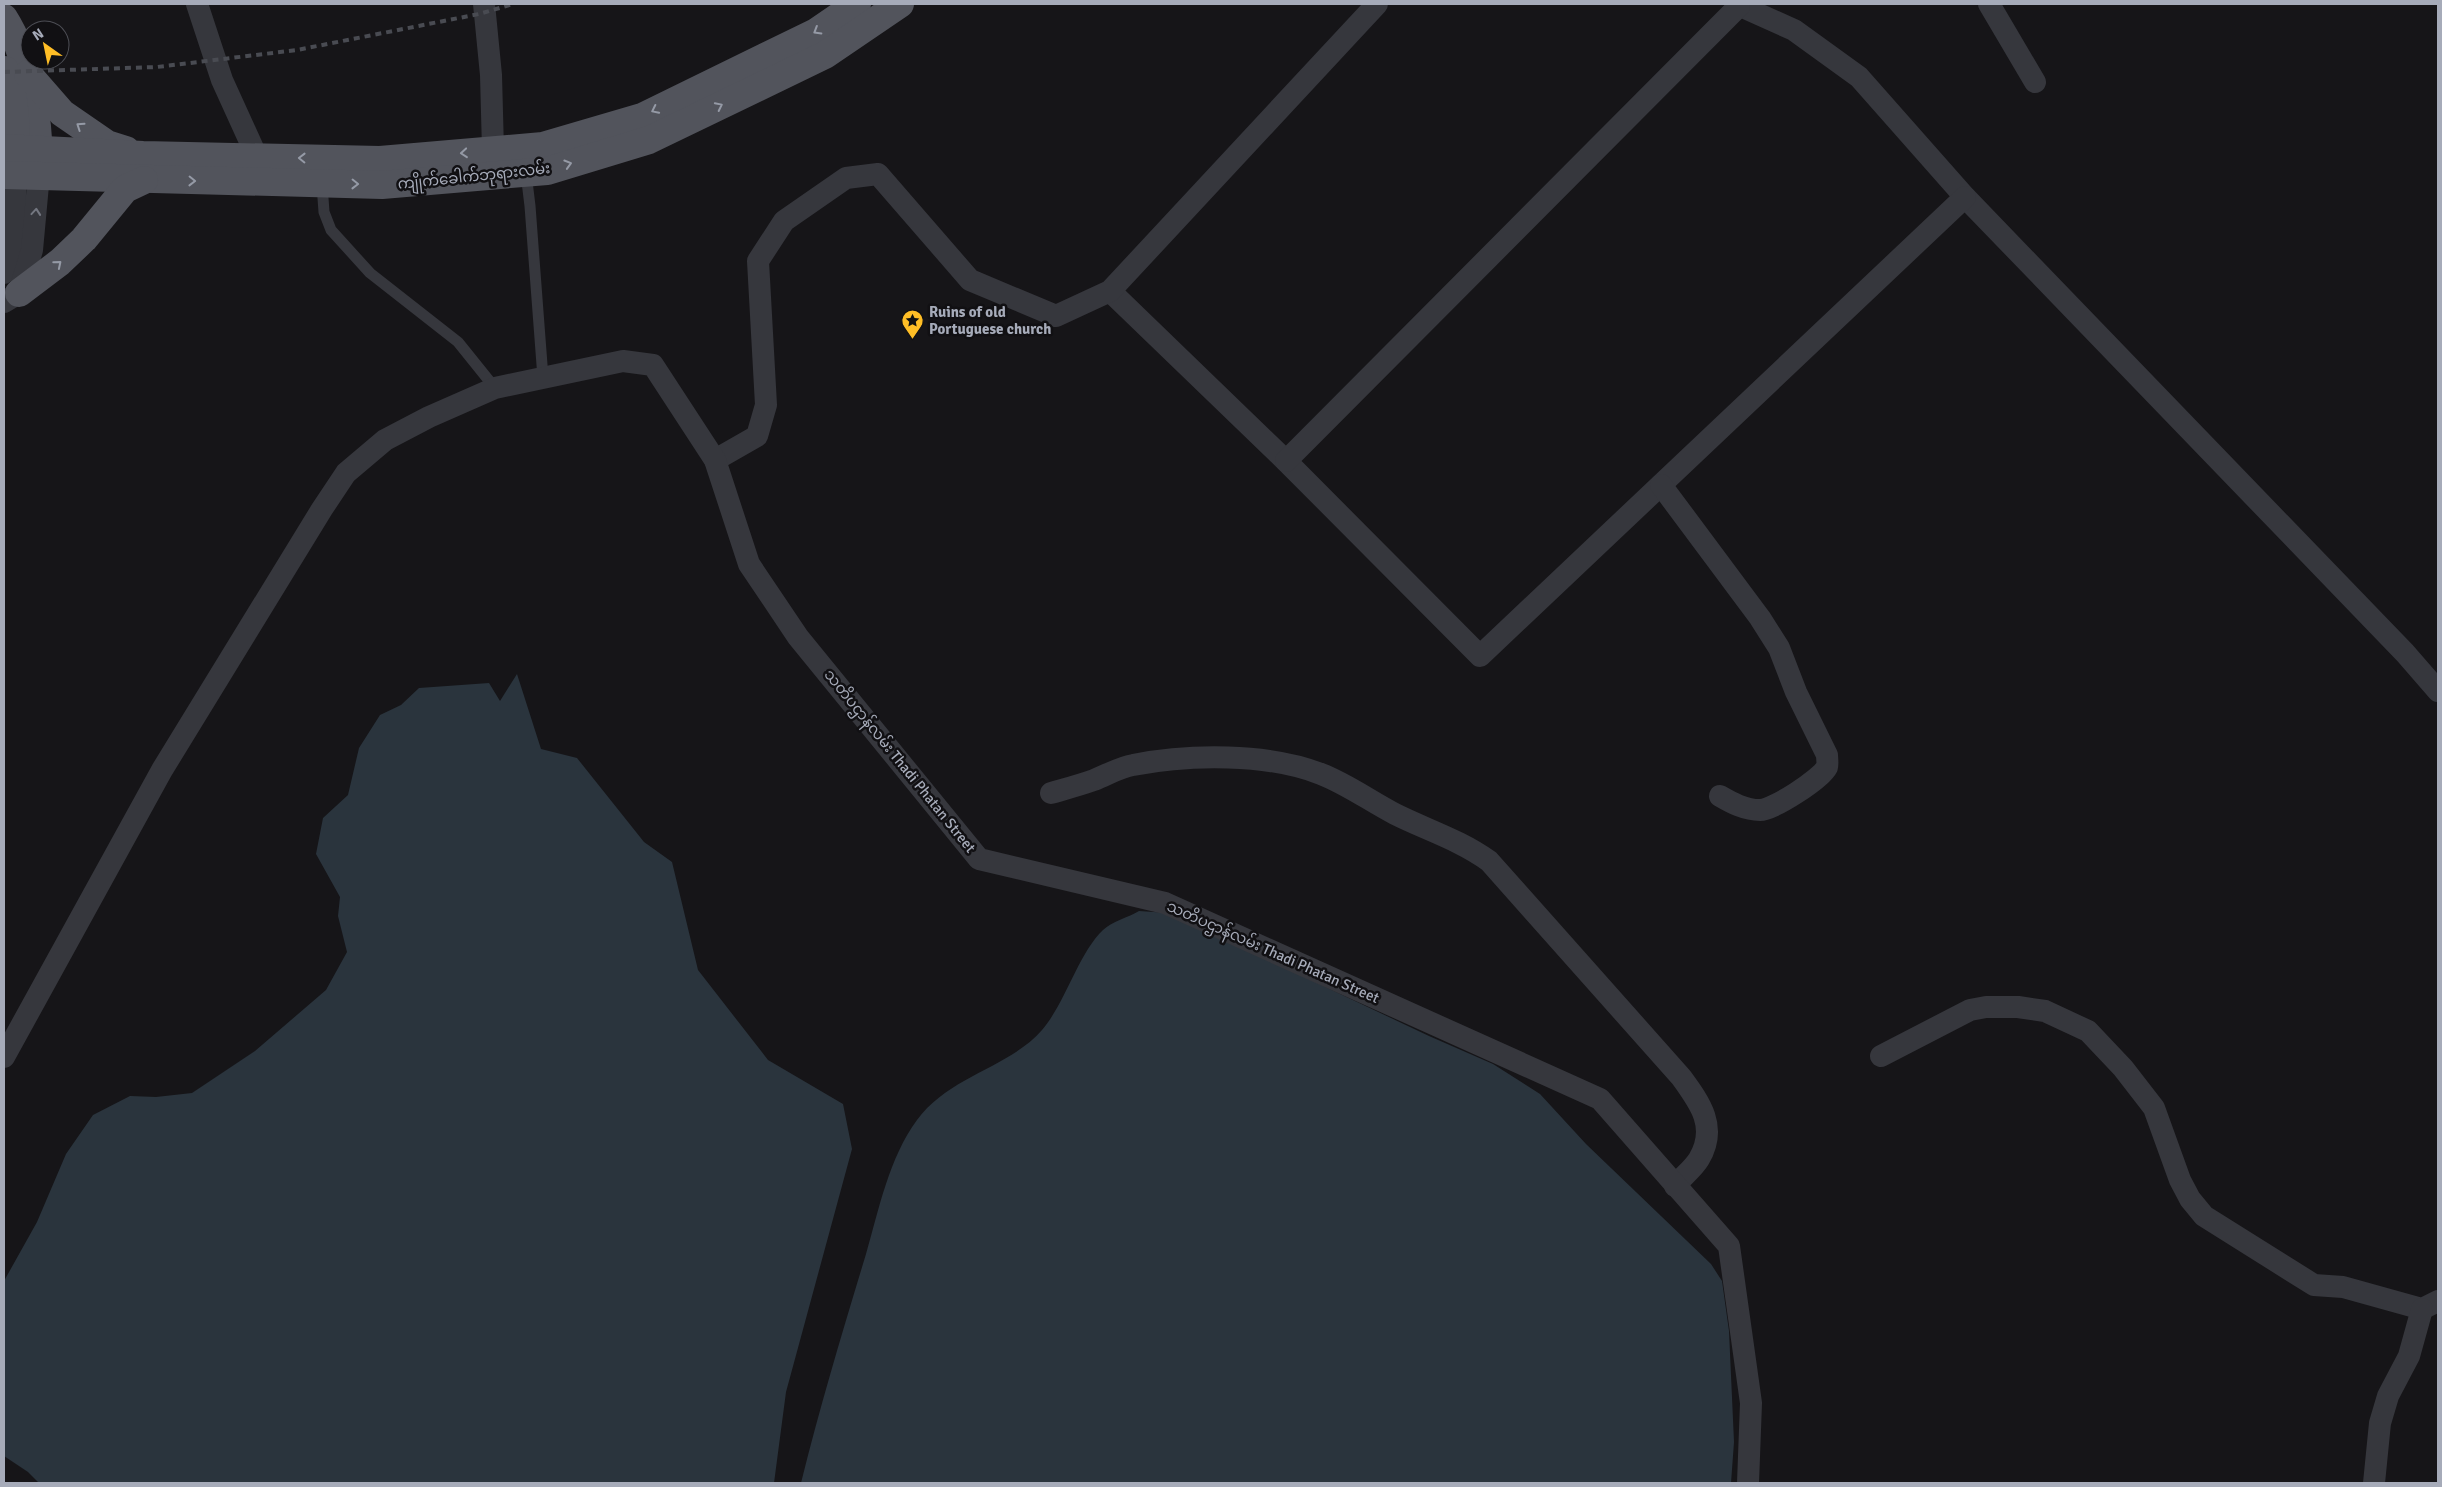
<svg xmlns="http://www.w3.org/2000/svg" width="2442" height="1487" font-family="Signika,'Noto Sans Myanmar',sans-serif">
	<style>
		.water { fill: #2a343d }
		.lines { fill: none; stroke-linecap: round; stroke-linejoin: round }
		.service { stroke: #36373d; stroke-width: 11 }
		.minor { stroke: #36373d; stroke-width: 22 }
		.primary { stroke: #52545c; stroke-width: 28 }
		.rail { stroke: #494b52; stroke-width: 4; stroke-dasharray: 6 5; stroke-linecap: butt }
		.oneway { stroke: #959aa6 }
		.oneway2 { stroke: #747781 }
		.labels { text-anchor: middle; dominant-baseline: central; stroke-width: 5; stroke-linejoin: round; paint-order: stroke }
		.street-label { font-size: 15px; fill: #a6abb9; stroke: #111013 }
		.poi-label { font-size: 15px; font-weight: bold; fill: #a6abb9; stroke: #111013; text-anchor: start }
	</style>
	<rect width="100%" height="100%" fill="#161518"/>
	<!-- water -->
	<g class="water">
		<path d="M517 674 541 749 577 758 644 842 672 862 698 970 768 1060 843 1104 852 1149 786 1392 774 1483H39L28 1472 4 1456V1281L37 1222 66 1154 93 1115 130 1096 156 1097 192 1093 255 1051 326 990 347 952 338 916 340 897 316 854 323 818 348 795 359 748 380 715 401 705 419 688 489 683 500 701Z"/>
		<path d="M1139 911 1169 913 1429 1036 1493 1064 1540 1094 1586 1144 1711 1264 1722 1281 1729 1331 1734 1442 1731 1483H801C820 1406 843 1330 866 1254 879 1209 889 1158 917 1120 950 1075 1009 1068 1042 1030 1066 1002 1078 954 1103 930 1111 922 1129 917 1139 911Z"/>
	</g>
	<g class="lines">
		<!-- service -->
		<g class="service">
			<path d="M526 173 530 206 543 378"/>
			<path d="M322 184 324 212 331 230 370 273 458 342 495 388"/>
		</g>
		<!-- minor -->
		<g class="minor">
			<path d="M197 4 222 80 257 157"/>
			<path d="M484 4 491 75 493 150"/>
			<path d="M1736 4 1794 30 1859 77 1965 197 2405 653 2438 691"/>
			<path d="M1989 4 2035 82"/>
			<path d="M4 273C17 243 14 207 16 175"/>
			<path d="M1110 291 1286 461 1480 656 1965 197"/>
			<path d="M4 302 19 293 32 250 39 174"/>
			<path d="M715 460 757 436 766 405 758 261 784 221 846 178 878 174 970 280 1056 316 1110 291 1377 4"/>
			<path d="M1286 461 1739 6"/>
			<path d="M1661 485 1760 618 1779 648 1796 692 1827 755C1827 758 1828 764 1827 767 1821 779 1773 810 1760 810 1745 810 1732 803 1720 796"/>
			<path d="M1051 793C1065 789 1080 785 1094 780 1107 775 1120 767 1133 765 1189 754 1268 753 1321 774 1347 784 1370 801 1395 814 1427 830 1460 840 1489 861L1681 1077C1700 1103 1718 1127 1699 1159 1693 1169 1682 1177 1675 1186"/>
			<path d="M1881 1056 1970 1010 1986 1007H2018L2045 1011 2088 1031 2123 1068 2154 1108 2180 1180 2190 1199 2204 1216 2314 1285 2343 1287 2422 1309 2438 1301"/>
			<path d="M4 1057 162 770 322 509 346 473 385 440 429 417 495 388 623 361 653 365 715 460 749 564 798 637 979 859 1165 903 1600 1099 1729 1246 1751 1403 1748 1483"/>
			<path d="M2374 1483 2380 1423 2388 1396 2409 1356 2422 1309"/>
		</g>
		<!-- primary -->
		<g class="primary">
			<path d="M4 18C30 59 39 118 39 166"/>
			<path d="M5 70C17 99 16 133 16 165"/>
			<path d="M28 74 62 113 107 144 126 150"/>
			<path d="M4 148 143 155 380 160 543 146 642 117 816 32 857 4"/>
			<path d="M4 175 382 185 547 171 649 140 825 55 900 4"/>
			<path d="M19 293 60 262 84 239 125 189 144 180"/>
		</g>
		<!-- rail -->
		<path class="rail" d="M4 72 157 67 297 50 479 14 513 4"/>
	</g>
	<!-- one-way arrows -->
	<defs><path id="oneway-chevron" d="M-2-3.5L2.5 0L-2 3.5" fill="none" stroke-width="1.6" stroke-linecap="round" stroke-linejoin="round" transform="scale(1.25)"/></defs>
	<g class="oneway">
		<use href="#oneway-chevron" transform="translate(817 31) rotate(149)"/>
		<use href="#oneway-chevron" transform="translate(719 106) rotate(-26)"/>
		<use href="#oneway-chevron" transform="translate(655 110) rotate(154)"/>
		<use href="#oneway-chevron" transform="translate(80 126) rotate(-146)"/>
		<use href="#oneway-chevron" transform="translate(464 153) rotate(175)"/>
		<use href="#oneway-chevron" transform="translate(302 158) rotate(-179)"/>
		<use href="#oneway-chevron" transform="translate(568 164) rotate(-17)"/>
		<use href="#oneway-chevron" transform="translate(192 181) rotate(1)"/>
		<use href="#oneway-chevron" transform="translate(355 184) rotate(1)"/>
		<use href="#oneway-chevron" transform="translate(58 264) rotate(-40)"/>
	</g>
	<use class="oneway2" href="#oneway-chevron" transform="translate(36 212) rotate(-85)"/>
	<!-- icons -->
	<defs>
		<symbol id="sight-pin" viewBox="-11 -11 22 30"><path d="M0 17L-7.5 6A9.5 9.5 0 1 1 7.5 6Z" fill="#ffbe26" stroke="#111013"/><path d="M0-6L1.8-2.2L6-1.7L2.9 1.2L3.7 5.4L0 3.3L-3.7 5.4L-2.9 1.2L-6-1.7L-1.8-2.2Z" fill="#111"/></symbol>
	</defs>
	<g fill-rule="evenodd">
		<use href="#sight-pin" x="900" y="308" width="25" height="34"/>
	</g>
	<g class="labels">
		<!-- street labels -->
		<g class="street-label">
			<text transform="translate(474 176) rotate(-6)">ကျိုက်ခေါက်ဘုရားလမ်း</text>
			<text transform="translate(900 761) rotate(51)">သတိပဌာန်လမ်း Thadi Phatan Street</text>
			<text transform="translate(1273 952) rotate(24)">သတိပဌာန်လမ်း Thadi Phatan Street</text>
		</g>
		<!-- poi labels -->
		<g class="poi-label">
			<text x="929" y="312">Ruins of old<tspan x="929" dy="17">Portuguese church</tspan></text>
		</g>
	</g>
	<!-- border -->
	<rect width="2442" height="1487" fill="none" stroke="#a6abb9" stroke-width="10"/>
	<!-- north arrow -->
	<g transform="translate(45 45) rotate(327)"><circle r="24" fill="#111013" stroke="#4d4e55"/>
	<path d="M0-4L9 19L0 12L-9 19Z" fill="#ffbe26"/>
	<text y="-8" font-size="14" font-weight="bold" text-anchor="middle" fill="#a6abb9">N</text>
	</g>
</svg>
